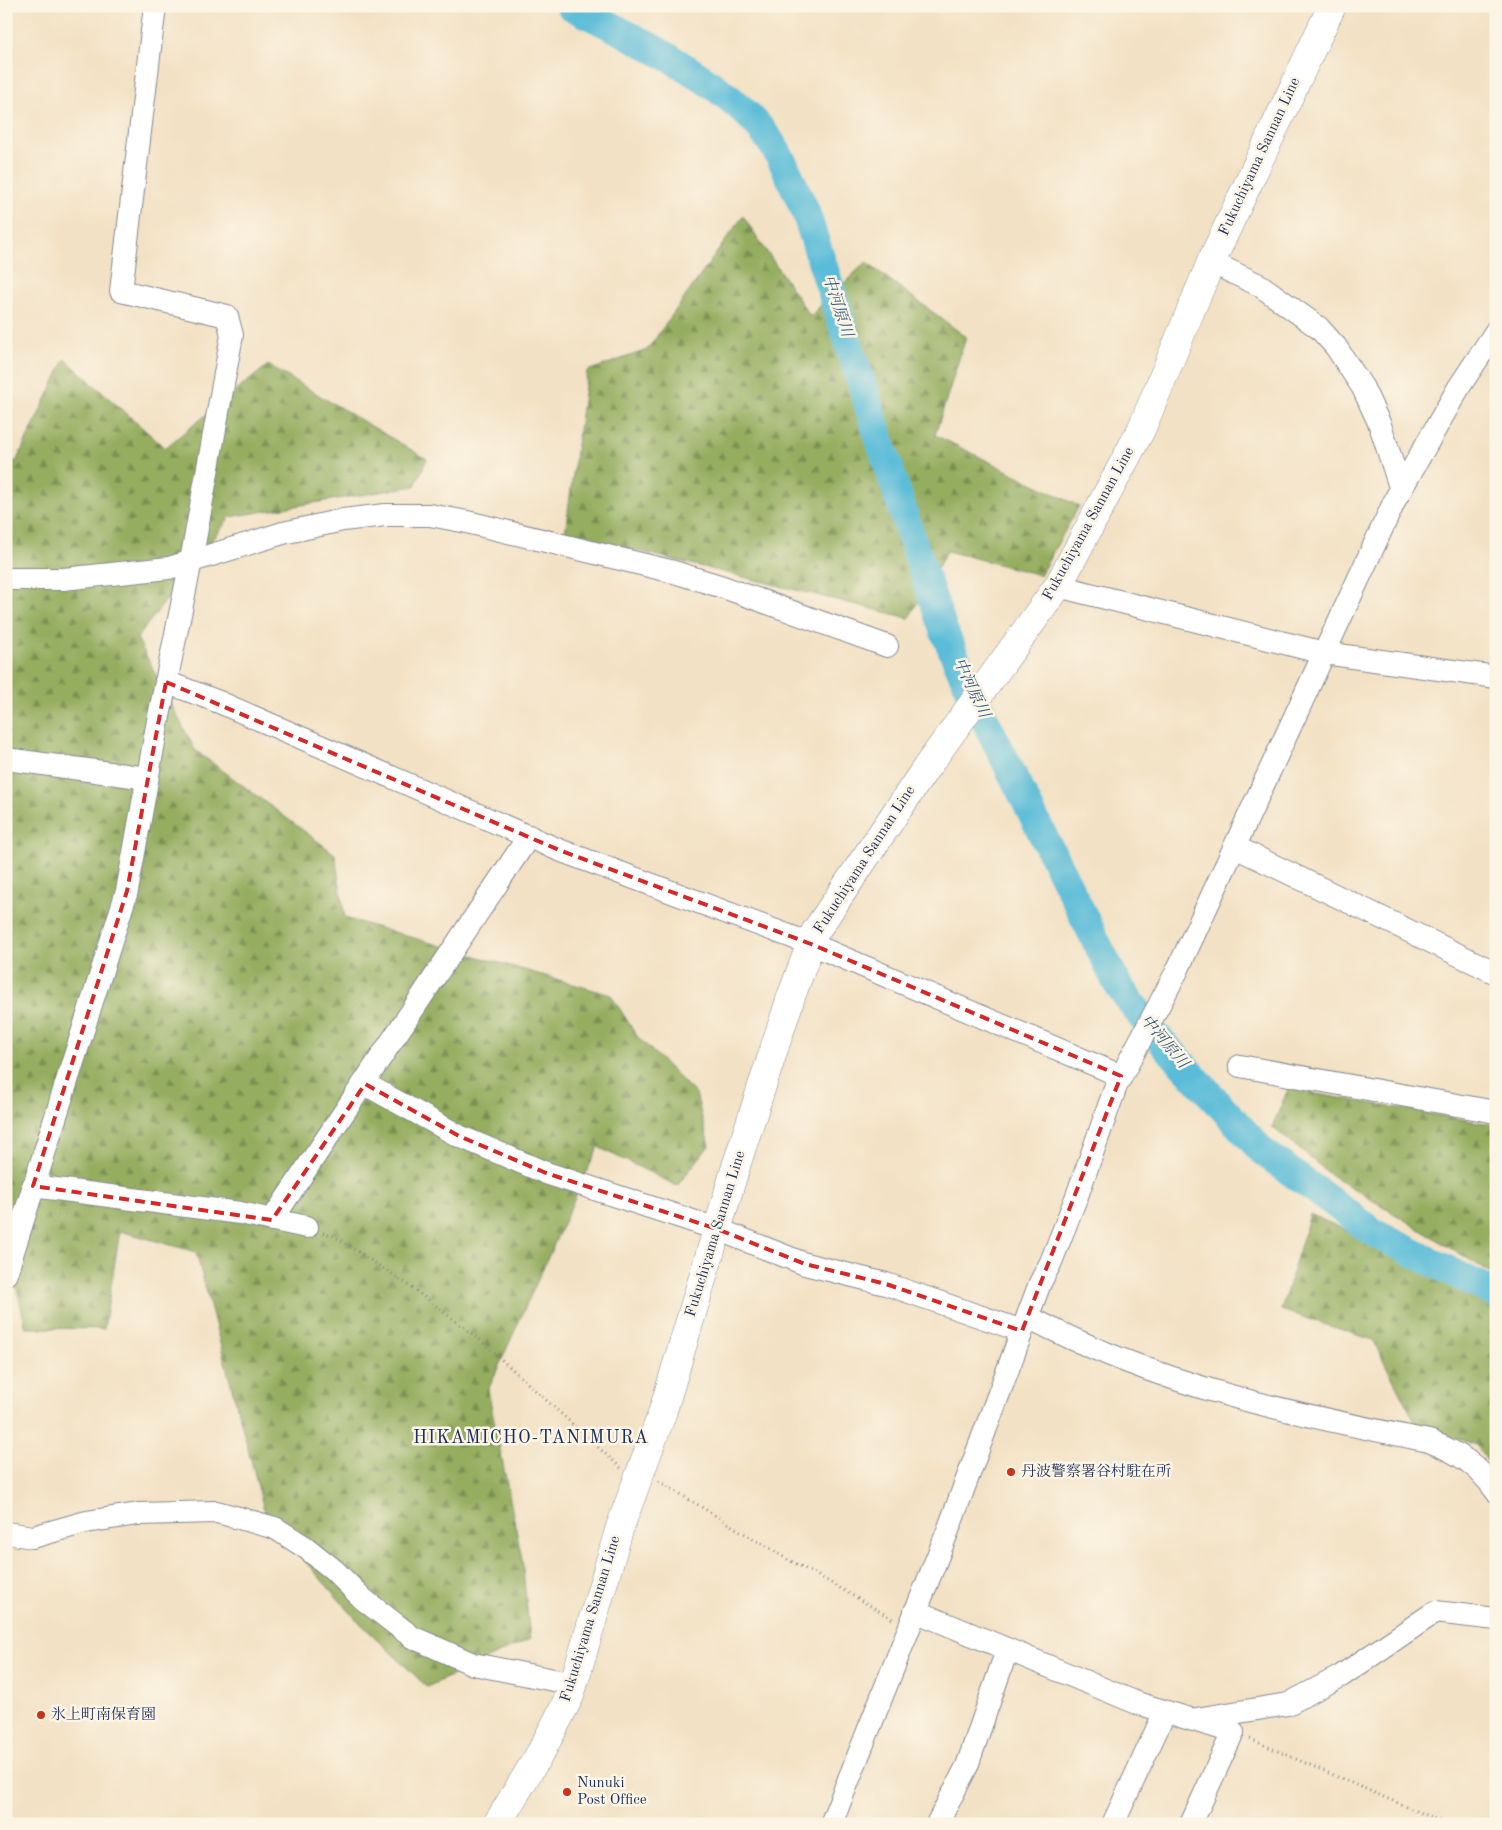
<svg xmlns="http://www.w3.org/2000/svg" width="1502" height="1830" font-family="'Old Standard TT','Noto Serif JP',serif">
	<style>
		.forest { fill: url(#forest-firs); stroke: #586e5e }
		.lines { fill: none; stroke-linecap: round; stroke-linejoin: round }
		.river { stroke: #5abcd8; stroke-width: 29 }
		.minor-casing { stroke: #868891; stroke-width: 24 }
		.major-casing { stroke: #868891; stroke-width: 29 }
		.path { stroke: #868891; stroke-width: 3; stroke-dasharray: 1 4; stroke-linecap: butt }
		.minor { stroke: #fff; stroke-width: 22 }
		.major { stroke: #fff; stroke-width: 28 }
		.marked { fill: none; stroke: #d62828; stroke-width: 4; stroke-dasharray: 10 6; stroke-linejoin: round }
		.poi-dot { fill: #c8321e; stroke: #fcf5e5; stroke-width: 2 }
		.labels { text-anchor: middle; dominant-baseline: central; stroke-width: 5; stroke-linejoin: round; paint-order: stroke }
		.street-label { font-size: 15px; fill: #1b2f5e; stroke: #fcf5e5 }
		.poi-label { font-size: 15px; fill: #1b2f5e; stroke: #fcf5e5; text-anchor: start }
		.water-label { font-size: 16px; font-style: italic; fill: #2e5983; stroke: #fcf5e5 }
		.quarter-label { font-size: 18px; letter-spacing: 1px; fill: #1b2f5e; stroke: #fcf5e5 }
	</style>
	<defs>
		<pattern id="forest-firs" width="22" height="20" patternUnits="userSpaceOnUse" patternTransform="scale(1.25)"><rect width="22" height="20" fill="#94ad5e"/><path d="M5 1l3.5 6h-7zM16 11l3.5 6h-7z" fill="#788d51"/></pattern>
	</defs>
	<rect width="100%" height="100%" fill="#fcf5e5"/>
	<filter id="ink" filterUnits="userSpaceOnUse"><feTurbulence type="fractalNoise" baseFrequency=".02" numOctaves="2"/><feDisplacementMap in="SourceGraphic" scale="10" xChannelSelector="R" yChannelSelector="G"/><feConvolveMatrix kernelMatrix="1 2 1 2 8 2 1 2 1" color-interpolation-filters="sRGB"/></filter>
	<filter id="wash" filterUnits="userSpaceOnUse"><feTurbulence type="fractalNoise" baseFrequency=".0096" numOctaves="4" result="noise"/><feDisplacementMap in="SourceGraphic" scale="20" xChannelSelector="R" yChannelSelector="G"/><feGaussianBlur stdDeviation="1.12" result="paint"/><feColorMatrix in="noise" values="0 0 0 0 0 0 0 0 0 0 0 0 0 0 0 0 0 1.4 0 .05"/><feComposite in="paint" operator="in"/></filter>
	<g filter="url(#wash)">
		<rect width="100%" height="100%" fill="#f2e1c4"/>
		<!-- forest -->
		<g class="forest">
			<path d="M743 216 810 316 866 262 966 337 935 435 1079 506 1040 575 947 551 909 618 565 533 587 371 647 350Z"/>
			<path d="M65 359 165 448 268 365 427 459 415 486 230 517 137 638 195 750 335 854 345 918 611 995 637 1036 696 1094 709 1146 677 1186 598 1147 488 1390 522 1559 530 1639 427 1687 357 1620 266 1517 196 1252 120 1231 104 1329 26 1328 6 1242V458L16 462Z"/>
			<path d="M1288 1089 1496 1125V1276L1331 1175 1272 1127Z"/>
			<path d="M1310 1214 1496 1298V1473L1476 1445 1416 1424 1373 1340 1281 1310Z"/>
		</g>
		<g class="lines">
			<!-- river -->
			<path class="river" d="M571 6C628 34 726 82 764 133 782 155 793 185 805 210L912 539 944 631 967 684 1118 985 1154 1033 1262 1151 1376 1234 1496 1294"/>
		</g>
	</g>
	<g filter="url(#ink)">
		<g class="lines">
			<defs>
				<g id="minor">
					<path d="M1211 262 1261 286 1319 328 1336 347 1363 388 1380 425 1401 490"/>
					<path d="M6 579H63L169 568 283 533 343 520 385 515H430L467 522 674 572 723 587 887 646"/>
					<path d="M1058 586 1324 653 1496 677"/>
					<path d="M166 682 219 702 559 850 811 944 1121 1076"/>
					<path d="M6 759 147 778"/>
					<path d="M1235 847 1496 973"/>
					<path d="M1240 1066 1496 1112"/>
					<path d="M365 1084 459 1136 546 1173 717 1229 805 1264 886 1284 1022 1331"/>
					<path d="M33 1186 240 1213 307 1227"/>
					<path d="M272 1220 529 836"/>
					<path d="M6 1274 127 891 157 726 191 561 232 335 227 316 121 291 155 6"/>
					<path d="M1028 1317C1158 1385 1287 1413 1429 1441 1459 1453 1477 1464 1496 1491"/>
					<path d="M6 1533 33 1537 86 1522 138 1514 217 1512 275 1528 305 1547 334 1570 363 1599 412 1637 473 1664 574 1684"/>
					<path d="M915 1611 1137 1703 1233 1732 1191 1824"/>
					<path d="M1196 1719 1288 1704 1341 1676 1435 1612 1496 1619"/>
					<path d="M831 1824 947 1533 1040 1283 1051 1262 1078 1193 1116 1086 1177 971 1396 498 1459 387 1496 331"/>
					<path d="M937 1824 967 1766 1007 1650"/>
					<path d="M1113 1824 1165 1712"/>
				</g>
				<path id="major" d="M497 1824 542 1750 570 1696 620 1527 662 1414 737 1163 791 997 815 932 926 768 1058 586 1141 430 1211 262 1332 6"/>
			</defs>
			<!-- minor casing -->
			<use href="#minor" class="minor-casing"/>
			<!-- major casing -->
			<use href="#major" class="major-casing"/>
			<!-- path -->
			<g class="path">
				<path d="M323 1233 334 1236 410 1286 480 1340 621 1468"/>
				<path d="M659 1481 755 1540C768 1545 777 1554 789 1560 825 1579 859 1599 894 1620"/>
				<path d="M1250 1739 1446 1824"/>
			</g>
			<!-- minor -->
			<use href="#minor" class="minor"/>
			<!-- major -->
			<use href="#major" class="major"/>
		</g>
	</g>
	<!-- marked area -->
	<path class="marked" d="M166 682 559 850 811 944 1121 1076 1022 1331 886 1284 805 1264 717 1229 546 1173 459 1136 365 1084 272 1220 33 1186 127 891Z"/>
	<!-- markers -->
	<g class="poi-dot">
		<circle cx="1011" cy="1472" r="5"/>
		<circle cx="41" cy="1715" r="5"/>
		<circle cx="567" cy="1792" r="5"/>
	</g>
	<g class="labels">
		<!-- street labels -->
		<g class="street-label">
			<text transform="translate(1260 157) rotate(-65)">Fukuchiyama Sannan Line</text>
			<text transform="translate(1089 524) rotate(-61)">Fukuchiyama Sannan Line</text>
			<text transform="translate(865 860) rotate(-57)">Fukuchiyama Sannan Line</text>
			<text transform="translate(716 1234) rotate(-73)">Fukuchiyama Sannan Line</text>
			<text transform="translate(591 1619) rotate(-73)">Fukuchiyama Sannan Line</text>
		</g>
		<!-- poi labels -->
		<g class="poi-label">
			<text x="1021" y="1472">丹波警察署谷村駐在所</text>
			<text x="51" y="1715">氷上町南保育園</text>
			<text x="577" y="1783">Nunuki<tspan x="577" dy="17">Post Office</tspan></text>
		</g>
		<!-- water labels -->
		<g class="water-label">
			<text transform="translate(837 306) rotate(72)">中河原川</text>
			<text transform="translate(971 688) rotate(65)">中河原川</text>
			<text transform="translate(1164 1042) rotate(50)">中河原川</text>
		</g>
		<!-- quarter labels -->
		<g class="quarter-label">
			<text x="531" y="1438">HIKAMICHO-TANIMURA</text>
		</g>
	</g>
	<!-- margin -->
	<rect width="1502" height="1830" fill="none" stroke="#fcf5e5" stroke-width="25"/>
</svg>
